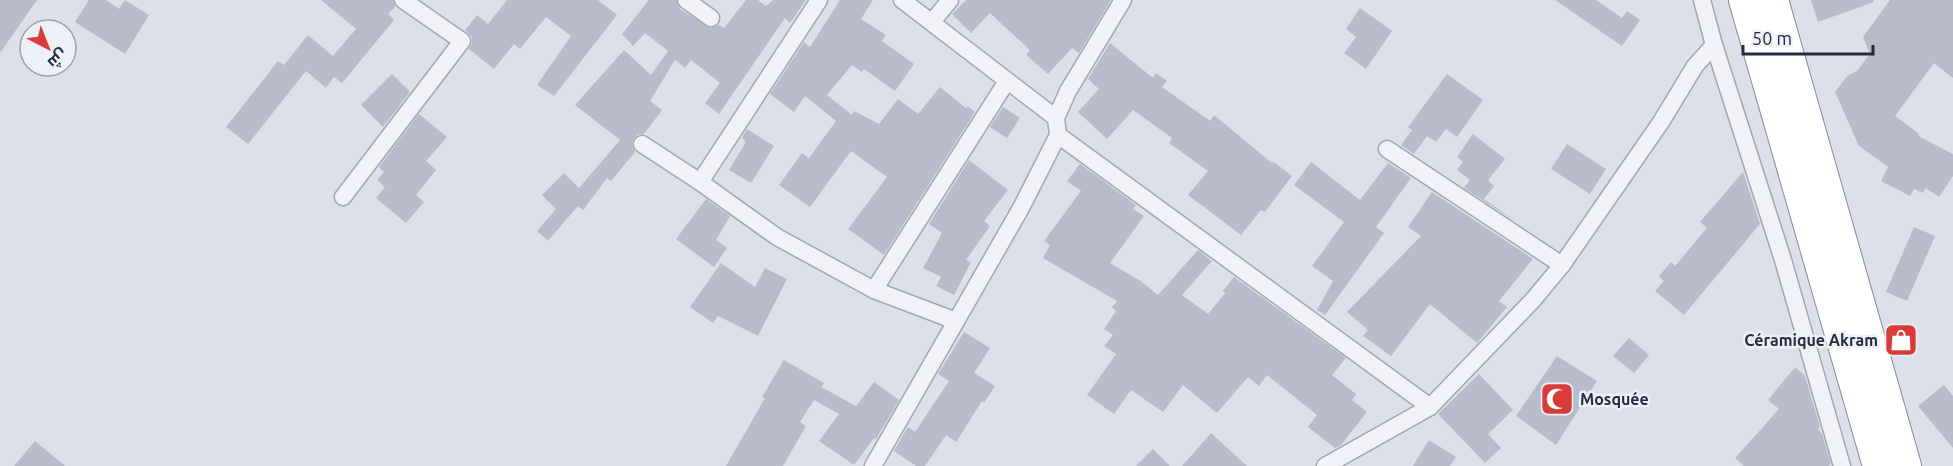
<svg xmlns="http://www.w3.org/2000/svg" width="1953" height="466" font-family="Ubuntu,Cairo,sans-serif">
	<style>
		.building { fill: #b8bbc9 }
		.lines { fill: none; stroke-linecap: round; stroke-linejoin: round }
		.street-casing { stroke: #a3a6b3; stroke-width: 19 }
		.highway-casing { stroke: #848aa1; stroke-width: 34 }
		.street { stroke: #f1f2f7; stroke-width: 16 }
		.highway { stroke: #fff; stroke-width: 32 }
		.labels { text-anchor: middle; dominant-baseline: central; stroke-width: 5; stroke-linejoin: round; paint-order: stroke }
		.poi-label { font-size: 16px; font-weight: bold; fill: #262b41; stroke: #edf0f6; text-anchor: end }
	</style>
	<rect width="100%" height="100%" fill="#dee0e9"/>
	<!-- building -->
	<g class="building">
		<path d="M0 0H37L0 53Z"/>
		<path d="M89 0H106L119 9 125 0 149 15 125 54 75 22Z"/>
		<path d="M321 0H393L395 7 388 14 394 20 342 83 334 77 326 88 306 71 248 144 226 127 278 61 284 65 308 35 333 56 356 29Z"/>
		<path d="M507 0H598L617 15 554 96 537 85 571 36 546 17 520 49 514 44 494 69 469 49 472 43V37L465 30 477 15 488 24Z"/>
		<path d="M649 0H676L680 9 711 28 719 25 724 28 746 0H758L766 6 773 0H806L790 23 785 18 719 114 705 103 720 83 691 60 685 68 675 60 650 101 662 110 644 134H638L633 139 632 144 635 152 611 181 607 178 583 210 578 206 548 241 537 231 556 209 542 195 564 173 579 188 620 140 575 105 624 50 651 75 668 51 645 33 633 46 622 34Z"/>
		<path d="M840 0H873L861 19 886 35 882 41 914 64 895 91 864 69 862 72 852 65 827 95 852 115 854 111 879 124 898 99 918 114 940 87 966 108 968 106 975 112 884 255 848 229 887 177 851 151 810 207 779 185 802 153 809 158 836 121 805 96 794 112 770 94 804 42 810 47Z"/>
		<path d="M966 0H1111L1079 53 1072 48 1048 74 1026 55 1030 50 990 13 971 33 952 14Z"/>
		<path d="M1555 0H1596L1622 18 1627 11 1640 20 1622 46Z"/>
		<path d="M1811 0H1873L1874 2 1818 22Z"/>
		<path d="M1890 0H1953V78L1934 63 1895 116 1918 133 1920 137 1953 154V176L1939 197 1926 188 1923 193 1914 189 1910 196 1881 181 1888 167 1859 146 1835 92 1848 75 1857 71 1870 54 1863 37Z"/>
		<path d="M1360 8 1392 31 1366 69 1344 53 1356 37 1346 29Z"/>
		<path d="M1110 43 1153 78 1156 73 1167 81 1162 87 1210 121 1214 115 1272 163 1274 162 1292 176 1265 212 1261 210 1241 235 1188 195 1208 171 1169 143 1172 138 1133 110 1107 139 1078 112 1099 89 1088 79Z"/>
		<path d="M392 74 410 92 383 127 361 105Z"/>
		<path d="M1447 74 1483 100 1457 137 1446 129 1436 142 1427 136 1414 154 1401 145 1412 130 1408 127Z"/>
		<path d="M1003 107 1020 118 1007 138 990 127Z"/>
		<path d="M419 114 447 137 426 161 436 170 416 195 424 202 406 223 376 198 385 187 377 180 384 172 379 167Z"/>
		<path d="M747 129 774 146 751 183 729 170 746 142 742 138Z"/>
		<path d="M1473 134 1505 159 1488 180 1494 186 1484 199 1518 223 1464 188 1470 180 1457 170 1463 162 1457 157Z"/>
		<path d="M1567 144 1606 169 1590 194 1551 169Z"/>
		<path d="M969 160 1008 190 984 221 990 226 966 260 971 262 954 295 936 286 941 277 923 268 942 233 929 224Z"/>
		<path d="M1311 162 1360 200 1388 163 1411 178 1376 227 1384 233 1325 315 1317 310 1333 281 1312 266 1344 222 1294 185Z"/>
		<path d="M1080 164 1136 205 1133 209 1144 216 1110 263 1139 280 1158 295 1198 250 1212 261 1182 295 1208 314 1225 293 1223 291 1234 277 1346 358 1332 375 1356 394 1352 400 1367 412 1341 445 1335 448 1308 427 1317 415 1267 375 1259 386 1248 377 1217 413 1183 385 1163 412 1131 390 1114 414 1087 395 1116 354 1104 346 1113 335 1104 329 1116 311 1112 307 1117 301 1043 258 1050 245 1044 241 1081 191 1067 181Z"/>
		<path d="M1743 172 1760 224 1684 315 1655 291 1664 281 1659 276 1671 262 1675 266 1707 228 1700 222Z"/>
		<path d="M1432 192 1533 259 1499 301 1507 307 1477 343 1430 304 1391 356 1363 336 1368 330 1347 312 1421 236 1408 227Z"/>
		<path d="M706 199 730 216 716 240 727 248 714 267 676 239Z"/>
		<path d="M1914 227 1935 236 1907 301 1886 292Z"/>
		<path d="M721 263 755 287 765 268 787 279 758 336 718 316 713 323 690 307Z"/>
		<path d="M964 332 990 348 974 373 995 386 984 403 982 401 956 442 946 435 925 466H916L894 451 908 427 915 432 949 381 938 374Z"/>
		<path d="M1629 338 1649 355 1634 373 1613 356Z"/>
		<path d="M1557 356 1597 381 1556 445 1516 416Z"/>
		<path d="M784 360 824 383 821 387 856 406 874 382 899 400 876 439 874 438 854 465 819 441 839 414 814 400 800 422 806 426 783 466H726L765 398 762 397Z"/>
		<path d="M1795 367 1805 376 1820 427 1818 429 1822 434 1831 464 1828 466H1744L1735 458 1779 409 1768 400Z"/>
		<path d="M1479 374 1513 410 1488 434 1501 448 1485 463 1438 414Z"/>
		<path d="M1944 385 1953 396V448L1918 406Z"/>
		<path d="M1211 433 1247 466H1182Z"/>
		<path d="M1429 440 1456 457 1450 466H1413Z"/>
		<path d="M35 441 65 466H14Z"/>
		<path d="M1153 449 1170 466H1136Z"/>
	</g>
	<g class="lines">
		<defs>
			<g id="street">
				<path d="M686 0 711 18"/>
				<path d="M902 0 1056 118"/>
				<path d="M1702 0 1714 45 1783 260 1842 466"/>
				<path d="M932 22 950 0"/>
				<path d="M1058 135 1430 407"/>
				<path d="M642 144 700 182 777 237 874 290 956 321"/>
				<path d="M1387 149 1562 265"/>
				<path d="M700 182 819 0"/>
				<path d="M343 197 462 41 403 0"/>
				<path d="M874 290 1007 81"/>
				<path d="M873 466 1021 208 1058 135 1056 118 1068 91 1123 0"/>
				<path d="M1325 466 1430 407 1533 300 1562 265 1661 122 1695 66 1714 45"/>
			</g>
			<g id="highway">
				<path d="M1745 0 1879 466"/>
				<path d="M1772 0 1905 466"/>
			</g>
		</defs>
		<!-- street casing -->
		<use href="#street" class="street-casing"/>
		<!-- highway casing -->
		<use href="#highway" class="highway-casing"/>
		<!-- street -->
		<use href="#street" class="street"/>
		<!-- highway -->
		<use href="#highway" class="highway"/>
	</g>
	<!-- icons -->
	<defs>
		<symbol id="shop-square" viewBox="-11 -11 22 22"><rect x="-9" y="-9" width="18" height="18" rx="4" fill="#d83c38" stroke="#edf0f6"/><path d="M-5-2.5h2.3a2.7 3.5 0 0 1 5.4 0H5L5.5 6h-11ZM-1.5-2.5h3a1.5 2.3 0 0 0-3 0Z" fill="#fff"/></symbol>
		<symbol id="mosque-square" viewBox="-11 -11 22 22"><rect x="-9" y="-9" width="18" height="18" rx="4" fill="#d83c38" stroke="#edf0f6"/><path d="M3.5-4.9A6 6 0 1 0 3.5 4.9A5 5 0 1 1 3.5-4.9Z" fill="#fff"/></symbol>
	</defs>
	<g fill-rule="evenodd">
		<use href="#shop-square" x="1882" y="321" width="38" height="38"/>
		<use href="#mosque-square" x="1538" y="380" width="38" height="38"/>
	</g>
	<g class="labels">
		<!-- poi labels -->
		<g class="poi-label">
			<text x="1878" y="340">Céramique Akram</text>
			<text x="1580" y="399" text-anchor="start">Mosquée</text>
		</g>
	</g>
	<!-- north arrow -->
	<g transform="translate(48 48) rotate(138)"><circle r="28" fill="#edf0f6" stroke="#9da1ae" stroke-width="1.5"/>
	<path d="M0-4.5L10 22L0 15L-10 22Z" fill="#d83c38"/>
	<text y="-9" font-size="16" font-weight="bold" text-anchor="middle" fill="#262b41">ش</text>
	</g>
	<!-- scale -->
	<path d="M1743 45v9h130v-9" fill="none" stroke="#262b41" stroke-width="3"/>
	<text x="1752" y="45" font-size="18" fill="#262b41" stroke="#edf0f6" stroke-width="4.5" paint-order="stroke">50 m</text>
</svg>
